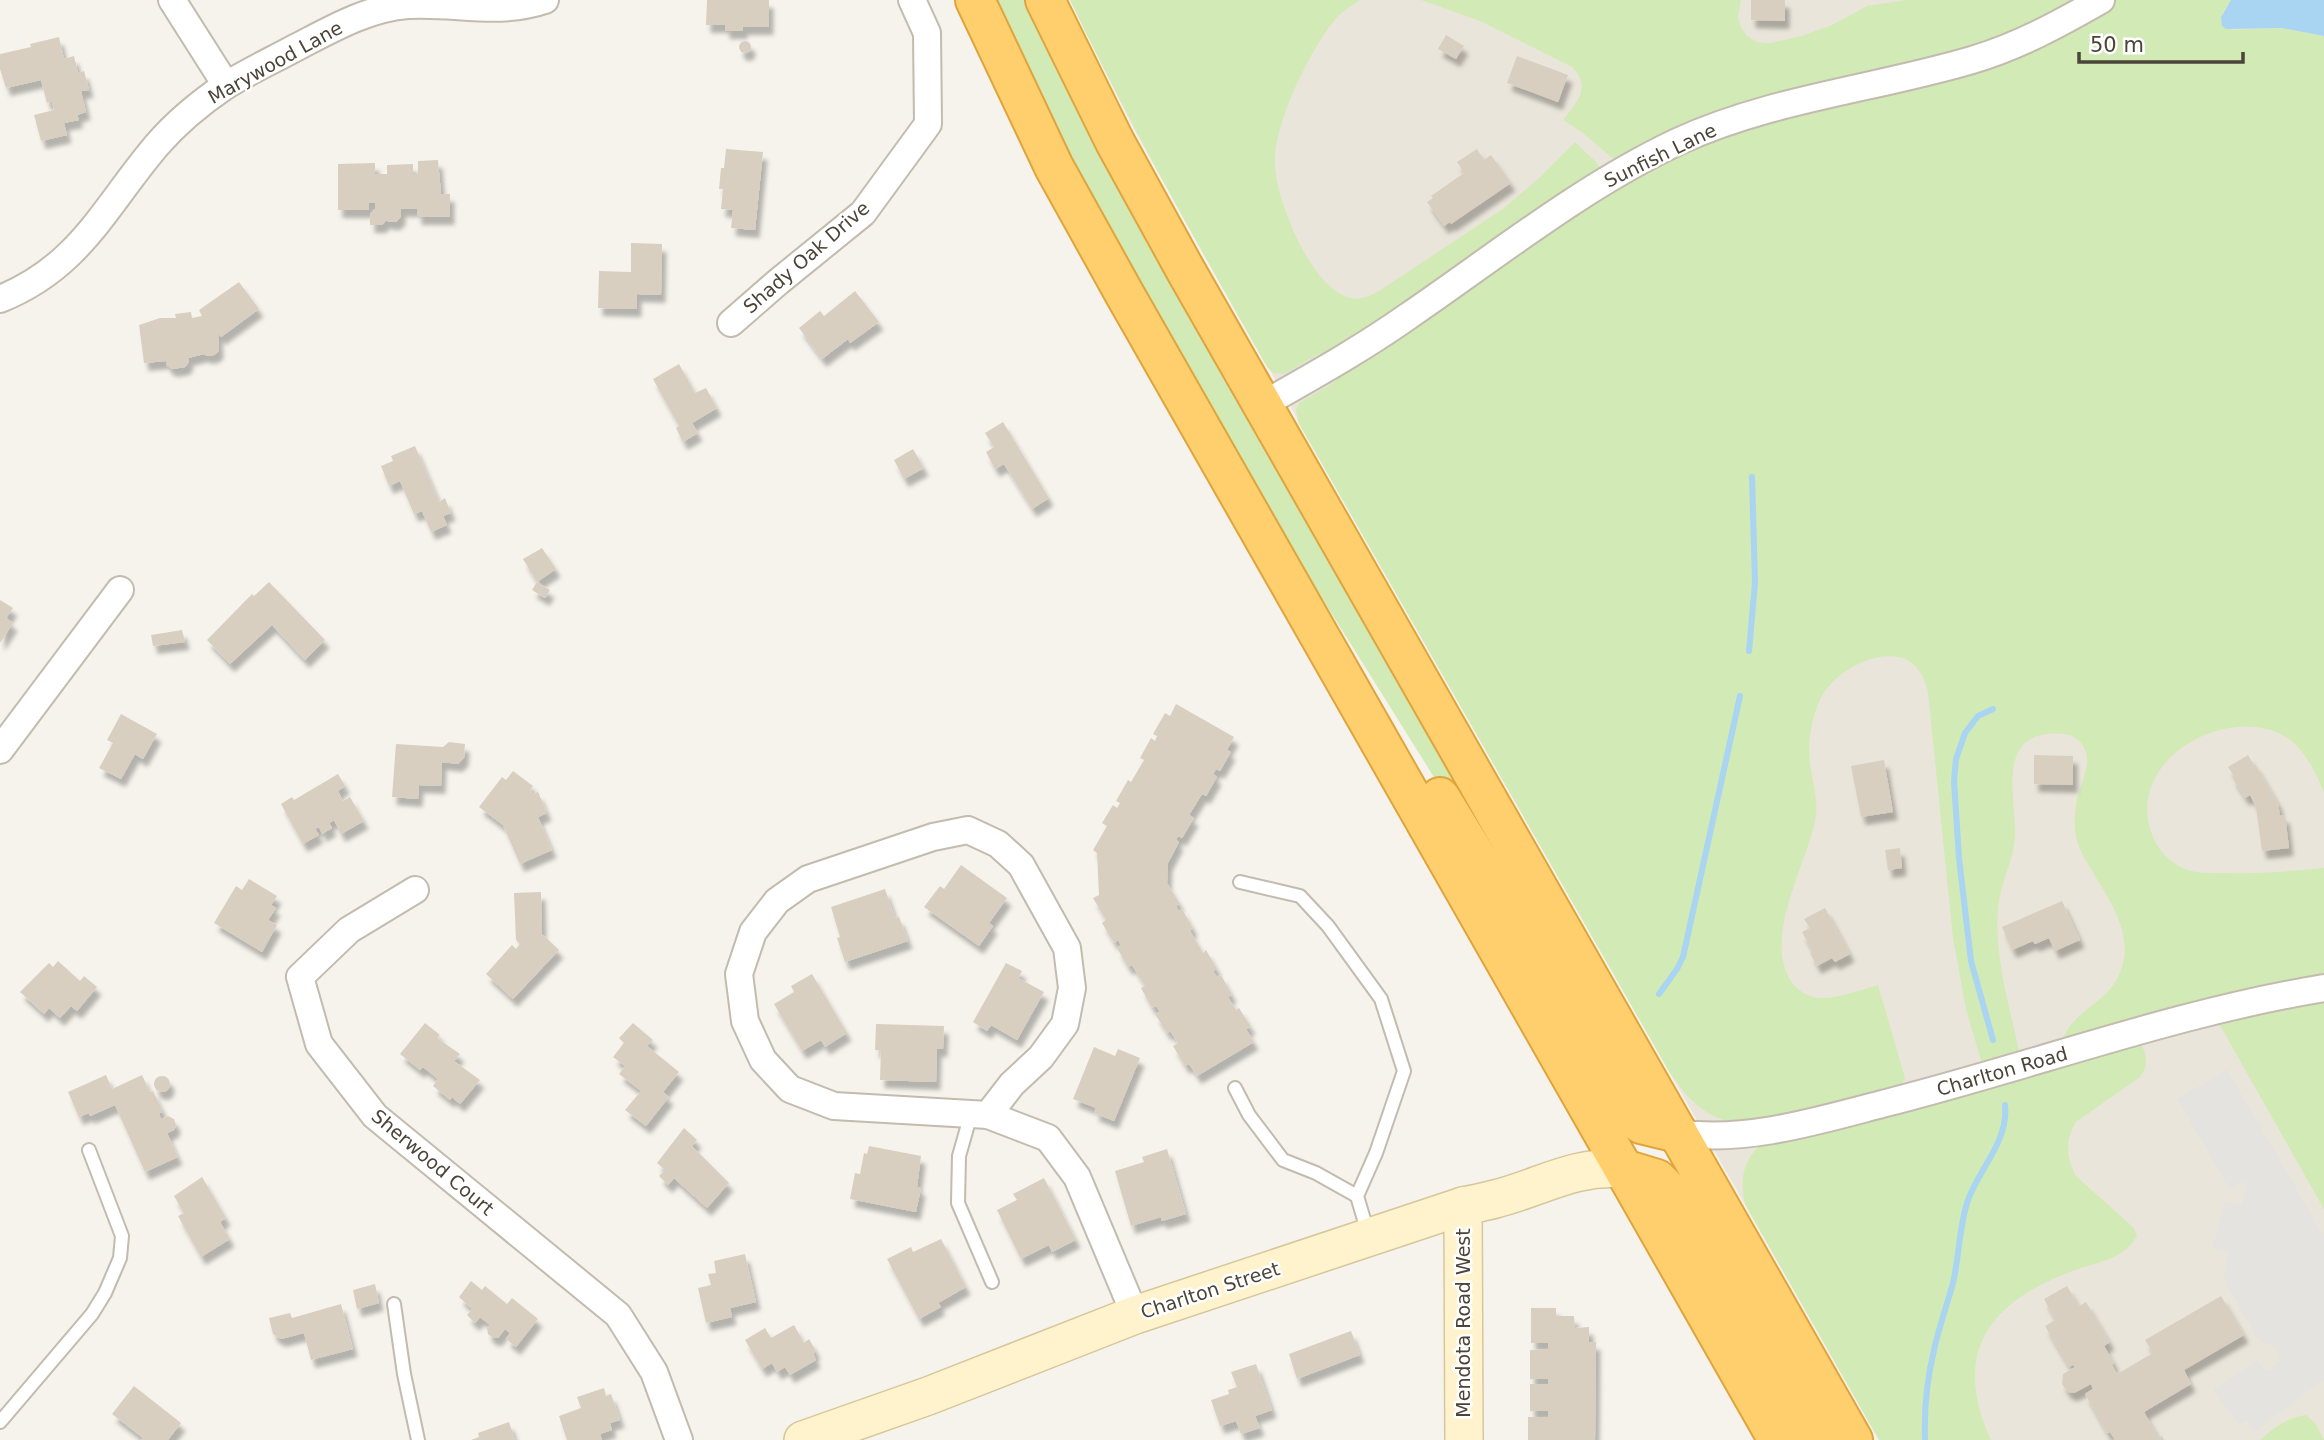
<svg xmlns="http://www.w3.org/2000/svg" width="2324" height="1440" font-family="'DejaVu Sans',sans-serif">
	<style>
		.residential { fill: #eae5da }
		.green { fill: #d2eab5 }
		.parking { fill: #e5e3e0 }
		.water { fill: #a9d4f2 }
		.lines { fill: none; stroke-linecap: round; stroke-linejoin: round }
		.stream { stroke: #a9d4f2; stroke-width: 6 }
		.building { fill: #d8cfc1; filter: url(#shadow) }
		.lane-casing { stroke: #c2bbae; stroke-width: 16 }
		.street-casing { stroke: #c2bbae; stroke-width: 30 }
		.secondary-casing { stroke: #d6c79b; stroke-width: 40 }
		.highway-casing { stroke: #e0a43c; stroke-width: 42 }
		.lane { stroke: #fff; stroke-width: 12 }
		.street { stroke: #fff; stroke-width: 26 }
		.secondary { stroke: #fff3cd; stroke-width: 37 }
		.highway { stroke: #ffcf6e; stroke-width: 38 }
		.labels { text-anchor: middle; dominant-baseline: central; stroke-width: 5; stroke-linejoin: round; paint-order: stroke }
		.street-label { font-size: 19px; fill: #4b4439; stroke: #fff }
	</style>
	<defs>
		<filter id="shadow"><feDropShadow dx="4.5" dy="8" stdDeviation="2" flood-color="#0004"/></filter>
	</defs>
	<rect width="100%" height="100%" fill="#f6f3ec"/>
	<!-- residential -->
	<path class="residential" d="M1070 0H2324V1440H1879L1207 260 1135 131Z"/>
	<!-- green -->
	<g class="green">
		<path d="M993 0H1028L1646 1110 1517 910 1247 478 1092 205Z"/>
		<path d="M1070 0H1360C1351 6 1342 11 1335 20 1310 49 1272 127 1275 166 1277 202 1310 284 1347 297 1360 302 1372 295 1382 289L1504 208 1538 179 1575 142 1597 163 1603 173 1342 349 1317 355 1284 374 1274 373 1267 367C1199 246 1130 126 1070 0Z"/>
		<path d="M1421 0H1741L1738 17 1741 27 1747 36 1757 42 1770 43 1802 36 1832 25 1867 6 1906 0H2085L2045 23 1619 164 1583 133 1563 120C1577 102 1592 87 1572 67L1480 21Z"/>
		<path d="M2117 0H2231L2222 13 2232 30 2282 28 2324 36V793C2316 774 2307 753 2290 740 2235 699 2120 758 2153 837 2160 854 2174 866 2191 871 2203 874 2216 873 2228 873 2260 874 2292 871 2324 868V978L2061 1044C2072 1007 2111 1005 2122 967 2135 925 2098 886 2081 851 2073 835 2074 816 2077 799 2081 781 2095 760 2081 743 2073 733 2060 733 2047 734 1996 740 2017 803 2015 837 2013 862 2000 884 1998 909 1994 957 2010 1008 2020 1055L1983 1067 1966 1009 1953 938 1928 692C1925 680 1920 668 1909 661 1880 646 1837 670 1822 696 1812 714 1807 743 1810 763 1812 781 1818 798 1816 816 1808 864 1760 939 1793 984 1800 992 1810 998 1821 998 1840 998 1860 990 1878 985L1905 1078 1900 1089C1862 1098 1753 1131 1721 1119 1698 1111 1683 1092 1670 1073L1298 422 1296 410 1299 403 1333 383 1355 362 1611 187 1704 140 2061 32Z"/>
		<path d="M2324 999V1209L2217 1020Z"/>
		<path d="M2140 1042C2147 1054 2149 1066 2140 1077L2076 1122C2065 1140 2066 1157 2076 1176L2134 1228 2137 1235C2127 1258 2099 1262 2078 1269 1993 1299 1949 1349 1991 1440H1879L1745 1204C1739 1179 1744 1154 1767 1141Z"/>
		<path d="M2306 1415 2316 1424 2324 1440H2260C2275 1427 2286 1418 2306 1415Z"/>
	</g>
	<!-- parking -->
	<path class="parking" d="M2227 1069 2324 1236V1381L2304 1394 2255 1431 2247 1420 2239 1425 2213 1390 2258 1359 2264 1369 2267 1370 2275 1365 2280 1358 2277 1348 2264 1343 2255 1335 2226 1284 2224 1276 2228 1253 2212 1248 2225 1201 2238 1205 2242 1204 2247 1185 2243 1182 2230 1190 2177 1099Z"/>
	<!-- water -->
	<path class="water" d="M2231 0H2324V36L2282 28 2226 29 2222 26 2221 17Z"/>
	<g class="lines">
		<!-- stream -->
		<g class="stream">
			<path d="M1749 651 1755 583 1752 477"/>
			<path d="M1659 994 1677 969 1683 957 1740 696"/>
			<path d="M1993 1040 1971 961 1959 858 1954 781 1956 759 1965 733 1978 716 1993 709"/>
			<path d="M1925 1440C1924 1410 1927 1379 1934 1350 1939 1327 1947 1305 1953 1283 1959 1257 1959 1229 1967 1203 1977 1171 2009 1142 2005 1105"/>
		</g>
	</g>
	<!-- building -->
	<g class="building">
		<path d="M707 0H769V27H743V31H725V25H706Z"/>
		<path d="M1751 0H1785V21L1751 20Z"/>
		<path d="M1446 35 1464 46 1456 59 1438 49Z"/>
		<path d="M59 37 64 59 74 56 78 73 84 71 89 90 81 91 86 112 77 115 79 120 64 123 67 135 41 141 34 115 54 110 52 101 47 103 41 80 6 88 0 69V54L31 47 30 44Z"/>
		<circle cx="745" cy="47" r="6"/>
		<path d="M1517 56 1568 75 1558 102 1507 83Z"/>
		<path d="M726 149 763 152 755 230 731 228 733 210 721 209 723 189H719L721 168H724Z"/>
		<path d="M1477 149 1484 160 1491 155 1511 183 1451 224 1450 222 1444 226 1427 202 1433 198 1431 196 1464 173 1457 162Z"/>
		<path d="M438 160 441 194H450V217H417V209H401V217L396 222H389L386 220 382 225H370V214L375 209V203H369V210H338V164L375 163V174H387V165L413 164V174H418V161Z"/>
		<path d="M631 243 662 244 661 295 637 294V309L598 308 599 271 631 272Z"/>
		<path d="M239 282 259 309 221 337 218 333 219 351 214 355 207 356 204 354 188 358 189 362 185 367 173 369 167 366 166 361 144 363 139 325 160 318H176L175 314 191 312 192 318 202 316 199 310Z"/>
		<path d="M855 291 879 322 850 343 848 339 822 359 799 328 820 311 824 316Z"/>
		<path d="M679 364 695 393 706 388 717 408 692 423 698 433 683 442 676 428 679 426 653 379Z"/>
		<path d="M1003 422 1049 498 1032 509 1004 464 995 469 986 452 994 447 985 433Z"/>
		<path d="M415 446 439 502 445 498 451 513 443 516 447 525 431 532 422 511 414 514 400 481 389 486 381 466 393 461 391 456Z"/>
		<path d="M913 449 924 468 904 479 894 460Z"/>
		<path d="M542 548 556 569 537 582 550 590 545 598 532 590 537 582 523 559Z"/>
		<path d="M269 582 325 640 305 660 272 625 230 664 207 640 252 594 254 596Z"/>
		<path d="M0 600 13 608 6 618 13 623 0 643Z"/>
		<path d="M182 630 185 642 153 646 151 635Z"/>
		<path d="M1176 704 1234 737 1227 750 1231 752 1220 771 1216 769 1213 774 1217 777 1206 796 1202 794 1189 815 1194 818 1182 838 1178 836 1176 840 1179 842 1168 863 1167 883 1180 904 1176 906 1179 911 1182 909 1193 928 1190 931 1203 953 1206 950 1217 969 1213 971 1217 977 1221 975 1232 995 1228 997 1236 1010 1239 1008 1251 1027 1246 1029 1254 1042 1197 1076 1189 1064 1185 1066 1173 1046 1178 1043 1170 1031 1167 1033 1155 1014 1160 1012 1156 1006 1152 1008 1141 988 1145 986 1132 965 1128 967 1117 948 1121 945 1118 940 1114 943 1102 923 1106 920 1093 898 1099 895 1097 853 1093 850 1107 826 1102 823 1113 805 1117 808 1120 803 1116 801 1128 780 1131 782 1144 760 1140 758 1151 738 1155 741 1157 736 1153 734 1165 713 1170 716Z"/>
		<path d="M121 714 157 734 143 759 135 754 121 779 99 768 113 743 107 740Z"/>
		<path d="M449 742 465 744 464 758 458 764 442 762 441 786 419 785 418 799 392 797 396 744 443 747Z"/>
		<path d="M2034 755 2073 756V785L2034 784Z"/>
		<path d="M2248 755 2254 765 2255 764 2278 803 2280 816 2285 815 2289 848 2262 851 2256 807 2250 795 2245 798 2232 777 2234 776 2228 767Z"/>
		<path d="M1884 760 1893 812 1861 817 1851 766Z"/>
		<path d="M513 771 533 786 530 789 533 794 538 792 547 813 538 817 552 850 520 864 503 825 479 807 502 777 506 780Z"/>
		<path d="M338 774 345 786 338 791 343 801 350 797 364 821 341 834 334 820 329 823 332 828 322 834 319 827 315 829 319 835 303 844 281 804 292 797 294 800Z"/>
		<path d="M1900 848 1902 868 1888 870 1885 850Z"/>
		<path d="M961 865 1007 898 989 923 993 926 979 946 924 907 940 886 944 889Z"/>
		<path d="M249 879 277 896 271 905 276 908 268 920 277 925 262 952 214 923 236 886 242 890Z"/>
		<path d="M885 889 895 918 899 917 908 941 845 962 837 938 840 937 831 907Z"/>
		<path d="M541 892 542 934 559 950 513 999 486 974 512 945 516 949 520 944 516 940 514 893Z"/>
		<path d="M2062 901 2080 940 2055 951 2049 938 2035 944 2033 941 2012 950 2002 927Z"/>
		<path d="M1825 908 1850 954 1835 962 1832 958 1817 966 1810 953 1813 952 1802 932 1810 928 1804 919Z"/>
		<path d="M58 961 80 981 84 976 97 987 77 1011 71 1006 60 1018 49 1008 44 1014 20 992 49 963 53 967Z"/>
		<path d="M1006 963 1022 971 1018 978 1044 992 1017 1040 991 1025 987 1031 973 1022Z"/>
		<path d="M812 974 847 1033 825 1047 821 1040 802 1051 774 1004 794 992 791 986Z"/>
		<path d="M425 1023 440 1035 437 1038 460 1054 454 1061 480 1080 460 1104 452 1097 450 1100 433 1086 438 1079 423 1067 420 1070 400 1054Z"/>
		<path d="M633 1023 653 1040 647 1046 679 1072 663 1092 669 1097 646 1126 625 1110 641 1091 619 1074 625 1066 613 1057 624 1043 619 1038Z"/>
		<path d="M876 1024 944 1026 943 1049H937L936 1082 880 1080 881 1050H875Z"/>
		<path d="M1094 1047 1115 1056 1118 1049 1140 1058 1114 1121 1094 1113 1096 1108 1073 1099Z"/>
		<path d="M106 1075 112 1089 142 1075 150 1092 153 1091 163 1112 159 1113 161 1119 168 1116 174 1119 176 1125 174 1130 167 1133 178 1157 145 1172 115 1105 90 1116 89 1113 79 1117 68 1092Z"/>
		<circle cx="162" cy="1084" r="8"/>
		<path d="M684 1128 697 1140 692 1146 729 1183 707 1208 674 1178 668 1185 659 1176 665 1170 657 1163Z"/>
		<path d="M869 1146 921 1156 917 1187 921 1188 916 1212 850 1199 855 1173 860 1174 864 1153 867 1154Z"/>
		<path d="M1167 1149 1186 1214 1162 1221 1161 1217 1131 1226 1115 1171 1144 1162 1142 1157Z"/>
		<path d="M202 1177 226 1218 220 1222 230 1239 201 1257 178 1216 184 1213 174 1196Z"/>
		<path d="M1044 1178 1076 1240 1052 1252 1049 1245 1021 1259 997 1210 1017 1200 1013 1194Z"/>
		<path d="M941 1239 966 1287 938 1303 941 1307 919 1319 887 1259 911 1247 913 1252Z"/>
		<path d="M745 1254 756 1302 730 1308 732 1317 706 1323 698 1288 711 1285 708 1274 716 1273 714 1261Z"/>
		<path d="M471 1281 482 1290 485 1286 507 1304 512 1298 538 1319 516 1347 506 1339 510 1333 505 1329 498 1338H493L488 1334 487 1328 490 1325 480 1317 475 1323 467 1315 472 1309 459 1297Z"/>
		<path d="M375 1284 379 1303 357 1309 353 1290Z"/>
		<path d="M2067 1286 2079 1306 2086 1302 2110 1342 2104 1346 2114 1363 2112 1365 2117 1374 2153 1353 2145 1340 2221 1296 2244 1335 2184 1370 2191 1384 2144 1412 2159 1438 2162 1436 2164 1440H2115L2110 1432 2107 1433 2085 1394 2093 1389 2091 1384 2074 1393 2068 1392 2062 1384 2063 1374 2075 1367 2073 1365 2069 1367 2045 1326 2055 1320 2044 1299Z"/>
		<path d="M341 1304 353 1349 311 1360 304 1333 281 1339 273 1334 269 1318 290 1313 292 1318Z"/>
		<path d="M1531 1308H1556V1316H1574L1575 1328 1589 1327V1342H1596L1595 1440H1528V1417H1548V1411H1530V1384H1548V1379H1530V1350L1548 1349V1343H1531Z"/>
		<path d="M794 1325 804 1343 809 1339 816 1351 813 1353 816 1360 790 1375 785 1367 777 1372 772 1363 762 1369 745 1340 765 1328 771 1338Z"/>
		<path d="M1351 1331 1360 1355 1297 1379 1289 1354Z"/>
		<path d="M1256 1364 1272 1410 1255 1416 1260 1428 1241 1434 1236 1421 1220 1426 1211 1400 1229 1394 1228 1390 1237 1387 1231 1372Z"/>
		<path d="M134 1386 181 1423 168 1440H141L143 1438 112 1414Z"/>
		<path d="M604 1388 606 1396 611 1394 620 1420 610 1423 612 1430 600 1434 602 1440H567L559 1416 581 1408 577 1397Z"/>
		<path d="M509 1422 515 1440H471L479 1437 478 1433Z"/>
	</g>
	<g class="lines">
		<defs>
			<g id="lane">
				<path d="M1240 882 1300 896 1328 926 1381 999 1404 1071 1376 1153 1357 1196 1368 1233"/>
				<path d="M1235 1088 1249 1115 1283 1160 1316 1173 1357 1196"/>
				<path d="M971 1114 959 1156 958 1203 992 1282"/>
				<path d="M394 1304 404 1374 418 1440"/>
				<path d="M0 1422 92 1314 105 1293 120 1258 122 1236 89 1150"/>
			</g>
			<g id="street">
				<path d="M172 0 226 85"/>
				<path d="M0 299C80 267 105 206 157 145 176 123 200 103 225 86 247 72 271 61 295 48 330 30 367 8 408 5 456 2 497 16 545 0"/>
				<path d="M731 323 778 282 863 213 928 124 927 33 912 0"/>
				<path d="M1262 405C1311 377 1360 350 1407 317 1495 257 1580 188 1677 142 1770 99 1874 89 1972 60 2019 46 2059 24 2101 0"/>
				<path d="M0 750 120 590"/>
				<path d="M968 830 998 844 1021 865 1067 948 1072 988 1065 1024 1041 1057 1012 1084 988 1115 834 1106 790 1089 763 1060 745 1021 739 974 753 932 777 901 808 879 933 837Z"/>
				<path d="M415 890 349 930 300 977 319 1044 375 1116 618 1315 654 1372 679 1440"/>
				<path d="M988 1115 1048 1138 1077 1177 1135 1315"/>
				<path d="M1678 1133C1745 1143 1817 1121 1882 1104 2029 1067 2173 1013 2324 988"/>
			</g>
			<g id="secondary">
				<path d="M1463 1206 1464 1440"/>
				<path d="M803 1440 928 1396 1135 1315 1463 1206C1473 1204 1485 1202 1495 1199 1543 1187 1572 1165 1624 1169"/>
			</g>
			<g id="highway">
				<path d="M975 0 1054 167 1124 293 1778 1440"/>
				<path d="M1045 0 1115 142 1186 271 1853 1440"/>
				<path d="M1440 797 1535 952 1628 1113 1641 1124 1678 1133"/>
				<path d="M1624 1169 1657 1179 1672 1194 1770 1363 1819 1440"/>
			</g>
		</defs>
		<!-- lane casing -->
		<use href="#lane" class="lane-casing"/>
		<!-- street casing -->
		<use href="#street" class="street-casing"/>
		<!-- secondary casing -->
		<use href="#secondary" class="secondary-casing"/>
		<!-- highway casing -->
		<use href="#highway" class="highway-casing"/>
		<!-- lane -->
		<use href="#lane" class="lane"/>
		<!-- street -->
		<use href="#street" class="street"/>
		<!-- secondary -->
		<use href="#secondary" class="secondary"/>
		<!-- highway -->
		<use href="#highway" class="highway"/>
	</g>
	<g class="labels">
		<!-- street labels -->
		<g class="street-label">
			<text transform="translate(275 62) rotate(-29)">Marywood Lane</text>
			<text transform="translate(1660 155) rotate(-26)">Sunfish Lane</text>
			<text transform="translate(806 257) rotate(-41)">Shady Oak Drive</text>
			<text transform="translate(2002 1071) rotate(-16)">Charlton Road</text>
			<text transform="translate(433 1162) rotate(40)">Sherwood Court</text>
			<text transform="translate(1210 1290) rotate(-18)">Charlton Street</text>
			<text transform="translate(1463 1323) rotate(-90)">Mendota Road West</text>
		</g>
	</g>
	<!-- scale -->
	<path d="M2079 52v10h164v-10" fill="none" stroke="#4b4439" stroke-width="3.5"/>
	<text x="2090" y="52" font-size="21" fill="#4b4439" stroke="#ffffff" stroke-width="5" paint-order="stroke">50 m</text>
</svg>
